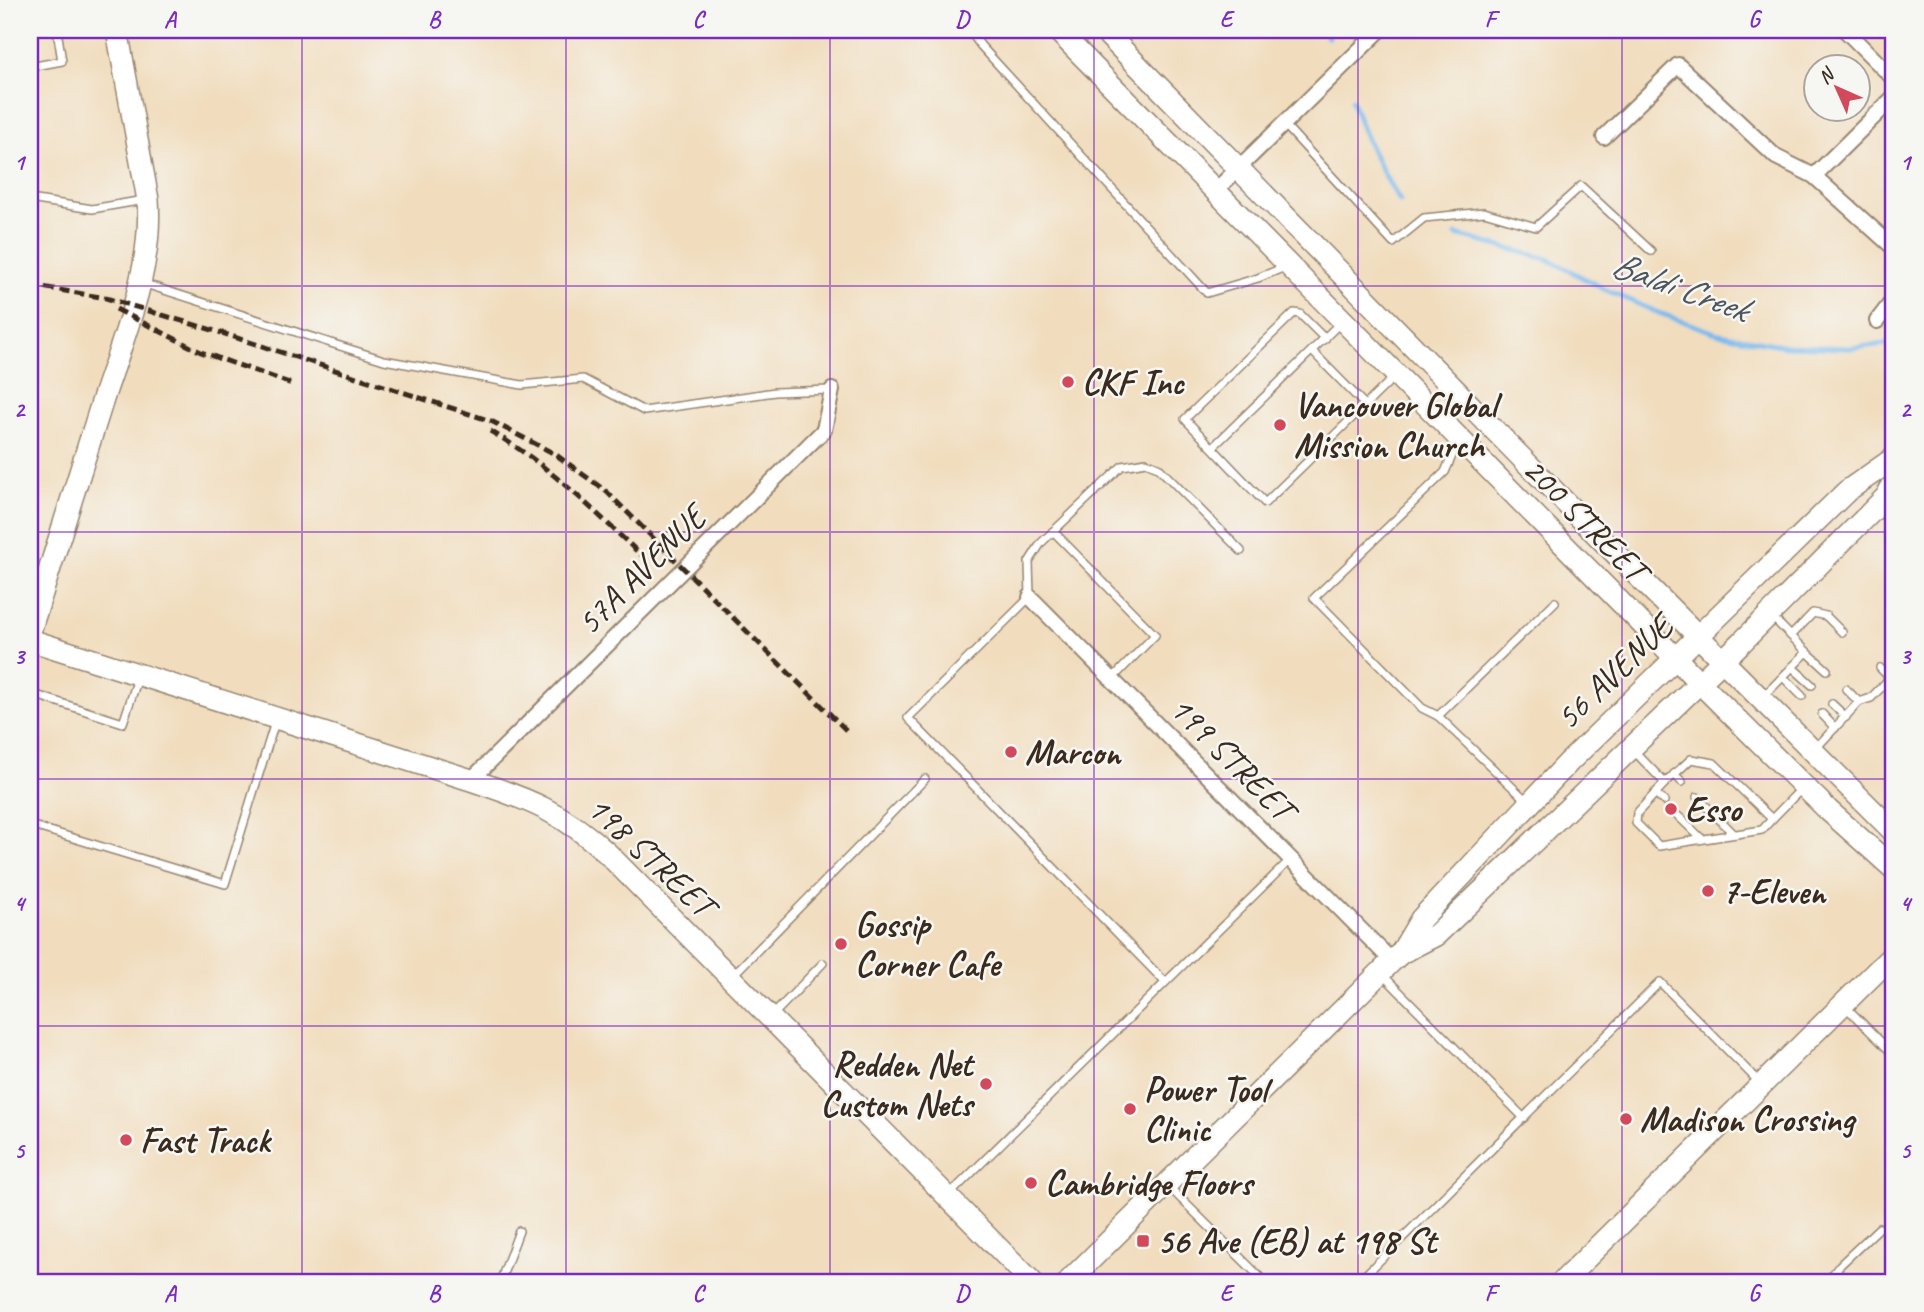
<svg xmlns="http://www.w3.org/2000/svg" width="1924" height="1312" font-family="Caveat,sans-serif">
	<style>
		.lines { fill: none; stroke-linecap: round; stroke-linejoin: round }
		.stream { stroke: #79baee; stroke-width: 5 }
		.lane-casing { stroke: #96846e; stroke-width: 10 }
		.street-casing { stroke: #96846e; stroke-width: 18 }
		.secondary-casing { stroke: #96846e; stroke-width: 24 }
		.lane { stroke: #fff; stroke-width: 7 }
		.street { stroke: #fff; stroke-width: 14 }
		.secondary { stroke: #fff; stroke-width: 21 }
		.rail { stroke: #3b2a1e; stroke-width: 5; stroke-dasharray: 10 5; stroke-linecap: butt }
		.grid { fill: none; stroke: #7b2cbf; stroke-width: 2; stroke-opacity: 0.55 }
		.poi-dot { fill: #d1495b; stroke: #f6f6f2; stroke-width: 2.5 }
		.labels { text-anchor: middle; dominant-baseline: central; stroke-width: 5; stroke-linejoin: round; paint-order: stroke }
		.poi-label { font-size: 35px; font-weight: bold; fill: #3b2a1e; stroke: #f6f6f2; text-anchor: start }
		.street-label { font-size: 35px; fill: #3b2a1e; stroke: #f6f6f2 }
		.water-label { font-size: 37px; font-style: italic; fill: #4e555c; stroke: #f6f6f2 }
		.neatline { fill: none; stroke: #7b2cbf; stroke-width: 2.5 }
		.grid-label { font-size: 23px; text-anchor: middle; font-weight: bold; fill: #7b2cbf }
	</style>
	<rect width="100%" height="100%" fill="#f6f6f2"/>
	<filter id="ink" filterUnits="userSpaceOnUse"><feTurbulence type="fractalNoise" baseFrequency=".0143" numOctaves="2"/><feDisplacementMap in="SourceGraphic" scale="14" xChannelSelector="R" yChannelSelector="G"/><feConvolveMatrix kernelMatrix="1 2 1 2 8 2 1 2 1" color-interpolation-filters="sRGB"/></filter>
	<filter id="wash" filterUnits="userSpaceOnUse"><feTurbulence type="fractalNoise" baseFrequency=".00686" numOctaves="4" result="noise"/><feDisplacementMap in="SourceGraphic" scale="28" xChannelSelector="R" yChannelSelector="G"/><feGaussianBlur stdDeviation="1.57" result="paint"/><feColorMatrix in="noise" values="0 0 0 0 0 0 0 0 0 0 0 0 0 0 0 0 0 1.4 0 .05"/><feComposite in="paint" operator="in"/></filter>
	<g filter="url(#wash)">
		<rect width="100%" height="100%" fill="#f1ddbe"/>
		<g class="lines">
			<!-- stream -->
			<g class="stream">
				<path d="M1322 30 1328 37"/>
				<path d="M1352 100C1363 136 1380 169 1400 201"/>
				<path d="M1456 235 1548 259 1604 289 1659 313 1719 334 1786 346 1850 348 1894 343"/>
			</g>
		</g>
	</g>
	<g filter="url(#ink)">
		<g class="lines">
			<defs>
				<g id="lane">
					<path d="M969 30 981 46 1207 293 1258 278 1285 267"/>
					<path d="M30 67 62 61 57 30"/>
					<path d="M1284 124 1393 243 1424 218 1484 212 1536 227 1581 186 1651 251"/>
					<path d="M30 199 92 209 144 200"/>
					<path d="M142 283 384 360 522 385 583 379 644 411 775 392 831 390"/>
					<path d="M1325 339 1300 314 1294 313 1185 419 1265 503 1394 377"/>
					<path d="M1312 351 1365 405"/>
					<path d="M1458 442 1445 472 1314 598 1422 708 1438 716 1529 803"/>
					<path d="M1213 447 1340 323"/>
					<path d="M1053 531 1155 635 1112 679"/>
					<path d="M1791 636 1813 613 1826 616 1842 632"/>
					<path d="M1807 652 1827 670"/>
					<path d="M1792 667 1812 685"/>
					<path d="M1783 677 1802 696"/>
					<path d="M30 693 123 723 138 678"/>
					<path d="M1764 696 1807 652 1770 615"/>
					<path d="M1859 702 1871 698 1890 678 1880 668"/>
					<path d="M1832 704 1846 717"/>
					<path d="M1822 714 1835 728"/>
					<path d="M1438 716 1555 602"/>
					<path d="M1814 750 1859 702 1846 689"/>
					<path d="M1634 751 1665 783 1691 759 1714 763 1772 819 1803 787"/>
					<path d="M1674 774 1682 782"/>
					<path d="M1665 783 1637 813 1636 823 1659 846 1762 830 1772 819"/>
					<path d="M1655 793 1664 801"/>
					<path d="M1697 797 1734 834"/>
					<path d="M1678 816 1702 839"/>
					<path d="M30 825 225 884 275 722"/>
					<path d="M1381 973 1524 1118"/>
					<path d="M733 975 925 779"/>
					<path d="M1165 982 908 718 1030 597 1029 562 1041 543 1122 466 1146 462 1158 467 1241 551"/>
					<path d="M1846 1007 1894 1055"/>
					<path d="M773 1015 823 963"/>
					<path d="M1169 1187 1265 1282"/>
					<path d="M949 1195 1291 859"/>
					<path d="M500 1282 519 1231"/>
					<path d="M1358 1282 1660 982 1759 1082"/>
					<path d="M1827 1282 1840 1265 1879 1228"/>
				</g>
				<g id="street">
					<path d="M1845 30 1894 79"/>
					<path d="M1604 137 1678 65 1776 157 1814 176 1894 248"/>
					<path d="M1814 176 1894 97"/>
					<path d="M1215 191 1380 30"/>
					<path d="M1877 321 1894 299"/>
					<path d="M1030 597 1392 961"/>
					<path d="M471 780 824 430 832 390"/>
				</g>
				<g id="secondary">
					<path d="M1057 30 1699 682 1828 810 1894 869"/>
					<path d="M1103 30 1604 542 1894 832"/>
					<path d="M30 631C55 553 79 475 104 396 125 333 153 268 148 200L117 30"/>
					<path d="M30 640 471 780C528 799 563 812 608 854L1032 1282"/>
					<path d="M1401 953 1421 919 1569 762 1847 491 1894 458"/>
					<path d="M1068 1282 1392 961 1401 953 1436 935 1742 642 1886 497 1894 483"/>
					<path d="M1562 1282 1894 954"/>
				</g>
			</defs>
			<!-- lane casing -->
			<use href="#lane" class="lane-casing"/>
			<!-- street casing -->
			<use href="#street" class="street-casing"/>
			<!-- secondary casing -->
			<use href="#secondary" class="secondary-casing"/>
			<!-- lane -->
			<use href="#lane" class="lane"/>
			<!-- street -->
			<use href="#street" class="street"/>
			<!-- secondary -->
			<use href="#secondary" class="secondary"/>
			<!-- rail -->
			<g class="rail">
				<path d="M30 285 106 298 222 333 491 421 555 454 607 492 849 733"/>
				<path d="M116 309 201 352 295 385"/>
				<path d="M490 431C547 463 594 511 641 555"/>
			</g>
		</g>
	</g>
	<!-- grid -->
	<path class="grid" d="M302 30V1282M566 30V1282M830 30V1282M1094 30V1282M1358 30V1282M1622 30V1282M30 286H1894M30 532H1894M30 779H1894M30 1026H1894"/>
	<!-- markers -->
	<g class="poi-dot">
		<circle cx="1068" cy="382" r="7"/>
		<circle cx="1280" cy="425" r="7"/>
		<circle cx="1011" cy="752" r="7"/>
		<circle cx="1671" cy="809" r="7"/>
		<circle cx="1708" cy="891" r="7"/>
		<circle cx="841" cy="944" r="7"/>
		<circle cx="986" cy="1084" r="7"/>
		<circle cx="1130" cy="1109" r="7"/>
		<circle cx="1626" cy="1119" r="7"/>
		<circle cx="126" cy="1140" r="7"/>
		<circle cx="1031" cy="1183" r="7"/>
		<rect x="1136" y="1234" width="14" height="14" rx="3.5"/>
	</g>
	<g class="labels">
		<!-- poi labels -->
		<g class="poi-label">
			<text x="1082" y="382">CKF Inc</text>
			<text x="1294" y="405">Vancouver Global<tspan x="1294" dy="40">Mission Church</tspan></text>
			<text x="1025" y="752">Marcon</text>
			<text x="1685" y="809">Esso</text>
			<text x="1722" y="891">7-Eleven</text>
			<text x="855" y="924">Gossip<tspan x="855" dy="40">Corner Cafe</tspan></text>
			<text x="972" y="1064" text-anchor="end">Redden Net<tspan x="972" dy="40">Custom Nets</tspan></text>
			<text x="1144" y="1089">Power Tool<tspan x="1144" dy="40">Clinic</tspan></text>
			<text x="1640" y="1119">Madison Crossing</text>
			<text x="140" y="1140">Fast Track</text>
			<text x="1045" y="1183">Cambridge Floors</text>
			<text x="1157" y="1241">56 Ave (EB) at 198 St</text>
		</g>
		<!-- street labels -->
		<g class="street-label">
			<text transform="translate(1585 519) rotate(45)">200 STREET</text>
			<text transform="translate(641 570) rotate(-45)">57A AVENUE</text>
			<text transform="translate(1614 672) rotate(-44)">56 AVENUE</text>
			<text transform="translate(1232 758) rotate(45)">199 STREET</text>
			<text transform="translate(651 856) rotate(43)">198 STREET</text>
		</g>
		<!-- water labels -->
		<g class="water-label">
			<text transform="translate(1680 286) rotate(20)">Baldi Creek</text>
		</g>
	</g>
	<!-- margin -->
	<rect width="1924" height="1312" fill="none" stroke="#f6f6f2" stroke-width="77"/>
	<!-- north arrow -->
	<g transform="translate(1837 88) rotate(315)"><circle r="33" fill="#f6f6f2" stroke="#aba49d" stroke-width="2"/>
	<path d="M0-5L12 26L0 18L-12 26Z" fill="#d1495b"/>
	<text y="-10" font-size="19" font-weight="bold" text-anchor="middle" fill="#3b2a1e">N</text>
	</g>
	<rect x="38" y="38" width="1847" height="1236" class="neatline"/>
	<g class="grid-label">
		<text x="170" y="27">A</text>
		<text x="434" y="27">B</text>
		<text x="698" y="27">C</text>
		<text x="962" y="27">D</text>
		<text x="1226" y="27">E</text>
		<text x="1490" y="27">F</text>
		<text x="1754" y="27">G</text>
		<text x="19" y="170">1</text>
		<text x="1905" y="170">1</text>
		<text x="19" y="417">2</text>
		<text x="1905" y="417">2</text>
		<text x="19" y="664">3</text>
		<text x="1905" y="664">3</text>
		<text x="19" y="911">4</text>
		<text x="1905" y="911">4</text>
		<text x="19" y="1158">5</text>
		<text x="1905" y="1158">5</text>
		<text x="170" y="1301">A</text>
		<text x="434" y="1301">B</text>
		<text x="698" y="1301">C</text>
		<text x="962" y="1301">D</text>
		<text x="1226" y="1301">E</text>
		<text x="1490" y="1301">F</text>
		<text x="1754" y="1301">G</text>
	</g>
</svg>
